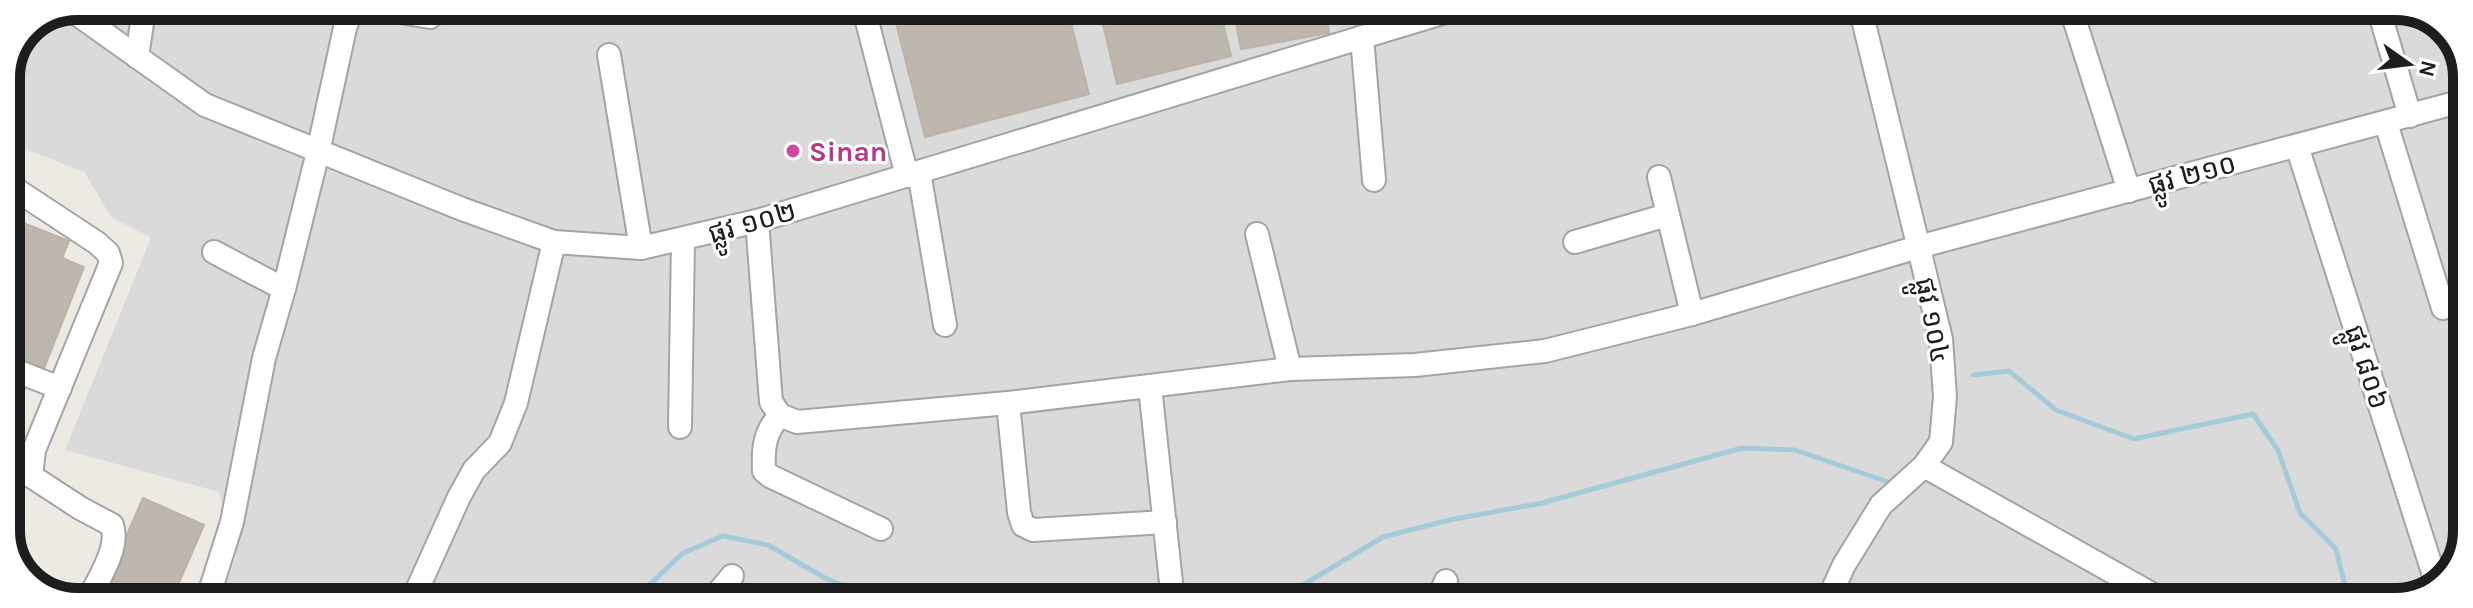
<svg xmlns="http://www.w3.org/2000/svg" width="2473" height="608" font-family="Karla,'Noto Sans Khmer',sans-serif">
	<style>
		.residential { fill: #dbdada }
		.lines { fill: none; stroke-linecap: round; stroke-linejoin: round }
		.stream { stroke: #a5cbd9; stroke-width: 5 }
		.building { fill: #beb7b0; stroke: #beb2a6; stroke-width: 2 }
		.minor-casing { stroke: #a4a4a4; stroke-width: 26 }
		.minor { stroke: #fff; stroke-width: 22 }
		.hotel-dot { fill: #d1479c; stroke: #fff; stroke-width: 3 }
		.labels { text-anchor: middle; dominant-baseline: central; stroke-width: 6; stroke-linejoin: round; paint-order: stroke }
		.hotel-label { font-size: 28px; font-weight: bold; fill: #b23c85; stroke: #fff; text-anchor: start }
		.street-label { font-size: 28px; fill: #1d1d1d; stroke: #fff }
		.rim { fill: none; stroke: #1d1d1d; stroke-width: 10 }
	</style>
	<rect width="100%" height="100%" fill="#edeae3"/>
	<!-- residential -->
	<path class="residential" d="M77 6 2410 7 2449 30 2466 68V545L2440 587 2397 602 219 601 236 558 219 492 65 450 151 238 111 217 85 173 6 141V76L27 26Z"/>
	<g class="lines">
		<!-- stream -->
		<g class="stream">
			<path d="M1973 375 2009 371 2056 410 2134 439 2253 414 2278 450 2300 513 2336 549 2348 598 2346 602"/>
			<path d="M632 601 683 553 723 536 768 545 823 577 877 601"/>
			<path d="M1276 601 1383 537 1449 520 1542 503 1742 448 1795 450 1888 482"/>
		</g>
	</g>
	<!-- building -->
	<g class="building">
		<path d="M138 6H156L154 15 137 10Z"/>
		<path d="M910 7H1067L1089 94 925 137 893 11Z"/>
		<path d="M1099 7H1219L1231 56 1117 84Z"/>
		<path d="M1233 7H1325L1329 33 1241 49Z"/>
		<path d="M6 216 69 241 62 258 84 267 43 371 6 356Z"/>
		<path d="M143 498 204 525 171 601H98Z"/>
	</g>
	<g class="lines">
		<defs>
			<g id="minor">
				<path d="M365 6 430 17 441 6"/>
				<path d="M863 6 907 176"/>
				<path d="M2378 7 2410 116"/>
				<path d="M70 9 205 105 462 209 554 242 641 248 757 221 1462 7"/>
				<path d="M2071 9 2129 191"/>
				<path d="M1362 37 1374 180"/>
				<path d="M609 55 641 248"/>
				<path d="M137 57 142 23"/>
				<path d="M2386 123 2443 308"/>
				<path d="M2297 146 2438 588"/>
				<path d="M919 172 945 325"/>
				<path d="M1659 177 1692 314"/>
				<path d="M6 183 97 243 108 253 111 263 34 450 31 476 80 508 112 525C120 548 98 579 88 601"/>
				<path d="M757 221 771 402 780 415 797 422 1008 403 1290 369 1415 365 1545 351 1692 314 1918 247 2466 100"/>
				<path d="M1257 234 1290 369"/>
				<path d="M1575 242 1667 215"/>
				<path d="M214 252 284 289"/>
				<path d="M6 367 60 388"/>
				<path d="M1150 387 1173 601"/>
				<path d="M1008 403 1019 512 1023 525 1033 530 1165 522"/>
				<path d="M780 415C764 433 763 448 764 471L770 476 881 529"/>
				<path d="M680 427 683 240"/>
				<path d="M1924 466 2166 602"/>
				<path d="M207 601 232 522 264 358 284 289 318 152 345 28C349 16 351 10 364 6"/>
				<path d="M412 601 459 497 474 470 500 443 516 403 554 242"/>
				<path d="M711 601 732 576"/>
				<path d="M1437 601 1446 581"/>
				<path d="M1827 602 1844 565 1881 505 1924 466 1941 442 1945 397 1941 339 1860 7"/>
			</g>
		</defs>
		<!-- minor casing -->
		<use href="#minor" class="minor-casing"/>
		<!-- minor -->
		<use href="#minor" class="minor"/>
	</g>
	<!-- markers -->
	<circle class="hotel-dot" cx="793" cy="151" r="8"/>
	<g class="labels">
		<!-- hotel labels -->
		<g class="hotel-label">
			<text x="809" y="151">Sinan</text>
		</g>
		<!-- street labels -->
		<g class="street-label">
			<text transform="translate(2192 174) rotate(-15)">ផ្លូវ ២១០</text>
			<text transform="translate(752 222) rotate(-16)">ផ្លូវ ១០២</text>
			<text transform="translate(1933 320) rotate(79)">ផ្លូវ ១០៤</text>
			<text transform="translate(2367 367) rotate(72)">ផ្លូវ ៨០៦</text>
		</g>
	</g>
	<!-- crop -->
	<path d="M0 0H2473V608H0ZM77 20H2396A57 57 0 0 1 2453 77V531A57 57 0 0 1 2396 588H77A57 57 0 0 1 20 531V77A57 57 0 0 1 77 20Z" fill="#fff" fill-rule="evenodd"/>
	<path class="rim" d="M77 20H2396A57 57 0 0 1 2453 77V531A57 57 0 0 1 2396 588H77A57 57 0 0 1 20 531V77A57 57 0 0 1 77 20Z"/>
	<!-- north arrow -->
	<g transform="translate(2409 64) rotate(104)" stroke="#ffffff" stroke-width="6" paint-order="stroke">
	<path d="M0-6L14 30L0 20L-14 30Z" fill="#1d1d1d"/>
	<text y="-12" font-size="22" font-weight="bold" text-anchor="middle" fill="#1d1d1d">N</text>
	</g>
</svg>
